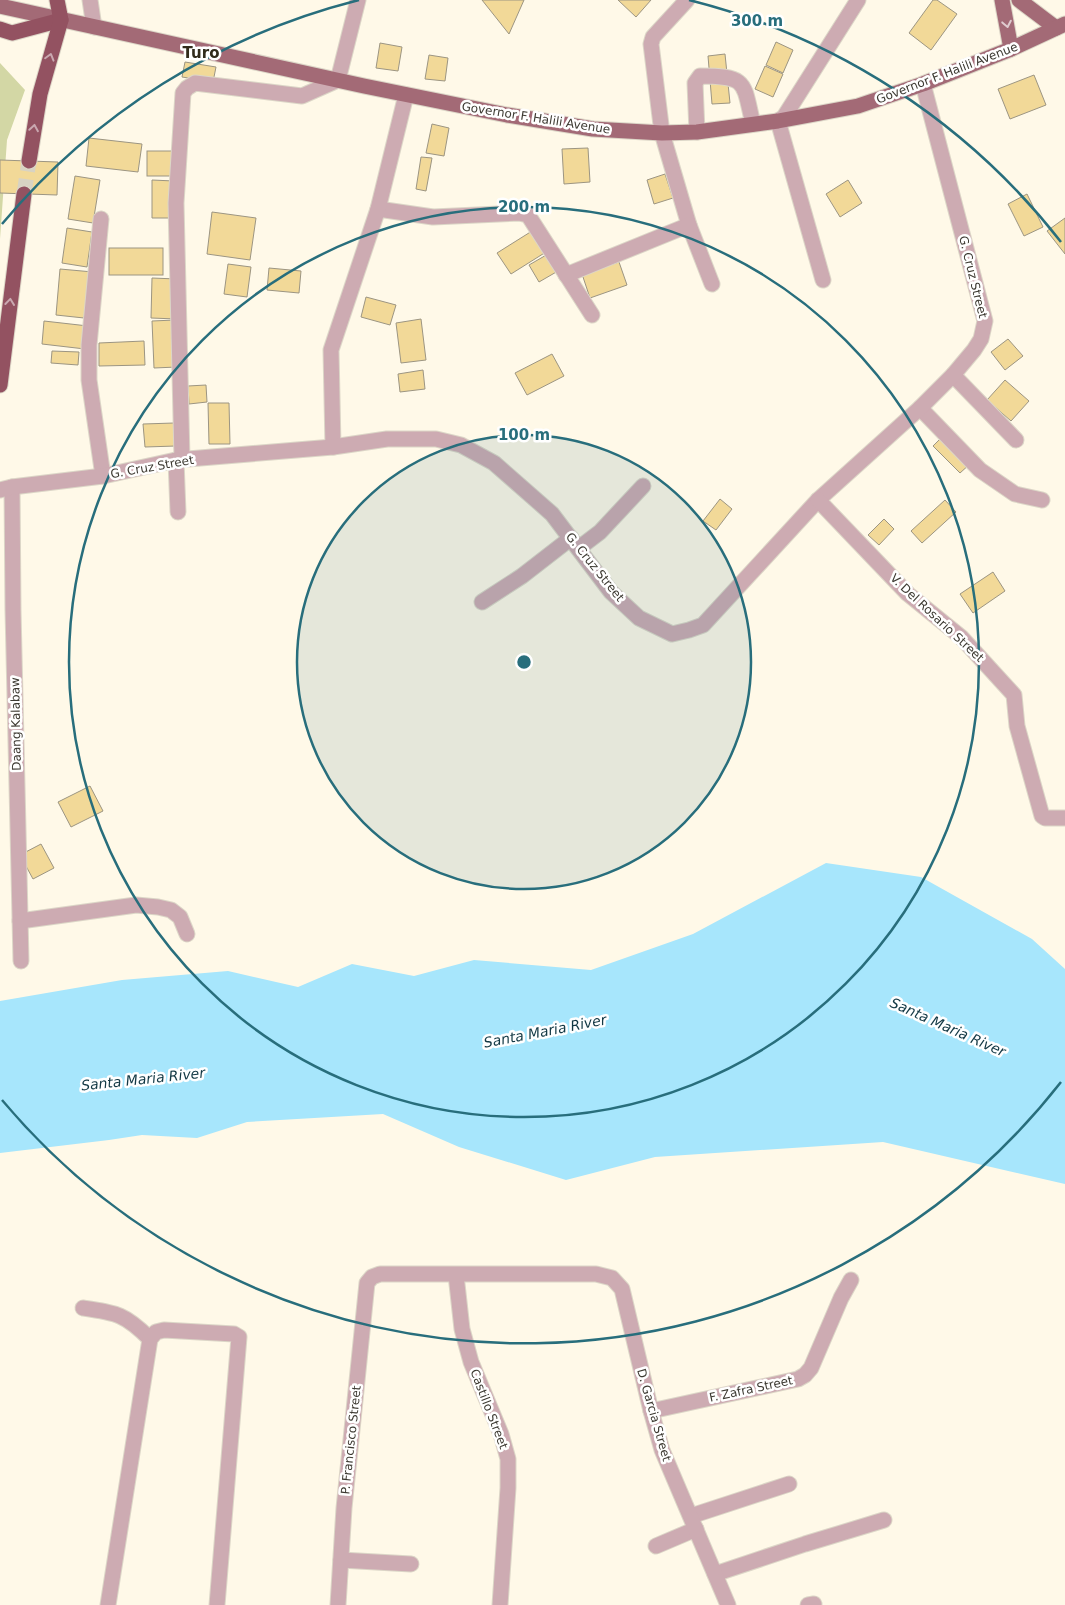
<svg xmlns="http://www.w3.org/2000/svg" width="1065" height="1605" font-family="'DejaVu Sans',sans-serif">
	<style>
		.green { fill: #d3d7a5 }
		.water { fill: #a7e6fc }
		.building { fill: #f2d998; stroke: #9c9582 }
		.lines { fill: none; stroke-linecap: round; stroke-linejoin: round }
		.highway-tunnel { stroke: #d8d3c3; stroke-width: 15; stroke-dasharray: 15 8; stroke-linecap: butt }
		.minor-casing { stroke: #dcd6c7; stroke-width: 17 }
		.major-casing { stroke: #dcd6c7; stroke-width: 17 }
		.highway-casing { stroke: #dcd6c7; stroke-width: 17 }
		.minor { stroke: #cdabb2; stroke-width: 15 }
		.major { stroke: #a36a76; stroke-width: 15 }
		.highway { stroke: #935261; stroke-width: 15 }
		.oneway { stroke: #dfcbcf }
		.oneway2 { stroke: #c9a8b0 }
		.ring { fill: none; stroke: #286e7c; stroke-width: 2.5 }
		.labels { text-anchor: middle; dominant-baseline: central; stroke-width: 5; stroke-linejoin: round; paint-order: stroke }
		.street-label { font-size: 12px; fill: #3c3931; stroke: #fff }
		.water-label { font-size: 14px; font-style: italic; fill: #123844; stroke: #fff }
		.quarter-label { font-size: 15px; font-weight: bold; fill: #312b1b; stroke: #fff }
		.centre { fill: #286e7c; stroke: #fff; stroke-width: 2.5 }
		.ring-label { font-size: 15px; text-anchor: middle; font-weight: bold; fill: #286e7c; stroke: #fff; stroke-width: 5; stroke-linejoin: round; paint-order: stroke }
	</style>
	<rect width="100%" height="100%" fill="#fff9e8"/>
	<!-- green -->
	<path class="green" d="M0 63 25 90 7 140 0 239Z"/>
	<!-- water -->
	<path class="water" d="M826 863 921 877 1032 939 1065 969V1184L883 1142 655 1157 566 1180 459 1147 383 1114 247 1122 197 1138 142 1135 109 1140 0 1153V1001L122 980 228 971 298 987 352 964 414 976 474 960 591 970 693 934Z"/>
	<!-- building -->
	<g class="building">
		<path d="M482 0H524L509 34Z"/>
		<path d="M618 0H651L636 17Z"/>
		<path d="M933 0H937L957 14 931 50 909 33Z"/>
		<path d="M776 42 793 50 783 73 766 65Z"/>
		<path d="M380 43 402 47 398 71 376 68Z"/>
		<path d="M725 54 730 103 712 104 708 56Z"/>
		<path d="M429 55 448 58 445 81 425 79Z"/>
		<path d="M185 62 216 67 213 82 182 77Z"/>
		<path d="M765 66 783 74 773 97 755 89Z"/>
		<path d="M1034 75 1046 105 1010 119 998 89Z"/>
		<path d="M432 124 449 128 444 156 426 153Z"/>
		<path d="M89 138 142 144 138 172 86 166Z"/>
		<path d="M588 148 590 182 564 184 562 149Z"/>
		<rect x="147" y="151" width="25" height="25"/>
		<path d="M421 157 432 158 426 191 416 189Z"/>
		<path d="M0 160 58 162 57 195 0 193Z"/>
		<path d="M665 174 673 198 654 204 647 180Z"/>
		<path d="M75 176 100 180 93 223 68 219Z"/>
		<path d="M152 180 174 181V218H152Z"/>
		<path d="M848 180 862 203 840 217 826 194Z"/>
		<path d="M1027 194 1043 227 1024 236 1008 204Z"/>
		<path d="M212 212 256 218 250 260 207 254Z"/>
		<path d="M1065 218V254L1047 231Z"/>
		<path d="M67 228 92 232 87 267 62 263Z"/>
		<path d="M532 231 546 252 511 274 497 253Z"/>
		<rect x="109" y="248" width="54" height="27"/>
		<path d="M548 254 558 271 539 282 529 265Z"/>
		<path d="M619 262 627 285 590 298 582 274Z"/>
		<path d="M228 264 251 267 247 297 224 294Z"/>
		<path d="M269 268 301 271 299 293 267 290Z"/>
		<path d="M60 269 93 272 84 318 56 315Z"/>
		<path d="M152 278 177 279V319L151 318Z"/>
		<path d="M366 297 396 305 390 325 361 317Z"/>
		<path d="M421 319 426 360 401 363 396 323Z"/>
		<path d="M175 320 177 367 154 368 152 321Z"/>
		<path d="M44 321 88 326 85 349 42 344Z"/>
		<path d="M1008 339 1023 356 1005 370 991 352Z"/>
		<path d="M144 341 145 365 99 366V343Z"/>
		<path d="M52 351 79 352 78 365 51 363Z"/>
		<path d="M552 354 564 376 527 395 515 373Z"/>
		<path d="M423 370 425 389 400 392 398 374Z"/>
		<path d="M1005 380 1029 401 1011 421 987 400Z"/>
		<path d="M206 385 207 402 189 404 188 386Z"/>
		<path d="M208 403H229L230 444H209Z"/>
		<path d="M174 423 176 446 145 447 143 424Z"/>
		<path d="M944 435 971 463 960 473 933 446Z"/>
		<path d="M720 499 732 509 716 530 703 521Z"/>
		<path d="M945 500 956 512 922 543 911 531Z"/>
		<path d="M884 519 894 529 879 545 868 535Z"/>
		<path d="M993 572 1005 591 973 613 960 594Z"/>
		<path d="M90 786 103 811 71 827 58 802Z"/>
		<path d="M41 844 54 868 33 879 20 855Z"/>
	</g>
	<g class="lines">
		<!-- highway-tunnel -->
		<path class="highway-tunnel" d="M24 194 29 161"/>
		<defs>
			<g id="minor">
				<path d="M90 0 94 27"/>
				<path d="M687 0 653 37 651 44 662 133 689 225 712 284"/>
				<path d="M697 132 695 83 700 76C748 76 743 82 753 124"/>
				<path d="M378 209 433 217 519 213 528 215 592 315"/>
				<path d="M101 219 89 345V380L103 476"/>
				<path d="M566 275 689 225"/>
				<path d="M823 280 778 121 784 117 858 0"/>
				<path d="M953 375 1016 440"/>
				<path d="M920 408 980 470 1015 494 1042 500"/>
				<path d="M333 447 331 350 378 209 406 95"/>
				<path d="M182 459 176 203 183 93 187 88 195 83 302 96 338 80 358 0"/>
				<path d="M176 460 178 512"/>
				<path d="M12 487 13 610 21 961"/>
				<path d="M0 490 12 487 103 476 176 460 333 447 387 439H436L461 445 494 463 552 514 611 592 639 618 672 634 689 630 703 625 818 500 920 408 953 375 974 350 981 339 985 321 923 84"/>
				<path d="M818 500 908 594 961 637 1014 695 1017 726 1042 816 1045 818H1065"/>
				<path d="M579 548 600 532 643 486"/>
				<path d="M482 602 522 576 571 538"/>
				<path d="M20 921 136 905 158 907 171 910 180 917 187 934"/>
				<path d="M456 1275 462 1329 471 1362 501 1434 508 1459V1488L500 1605"/>
				<path d="M83 1308C117 1313 125 1314 150 1339"/>
				<path d="M651 1411 798 1379 805 1375 811 1368 841 1298 851 1280"/>
				<path d="M691 1516 789 1484"/>
				<path d="M656 1546 696 1529"/>
				<path d="M341 1560 411 1564"/>
				<path d="M715 1574 805 1544 884 1520"/>
				<path d="M108 1605 150 1339 156 1332 164 1330 234 1334 239 1337 217 1605"/>
				<path d="M338 1605 344 1508 367 1283 372 1277 380 1274H596L612 1278 622 1289 651 1411 662 1450 728 1605"/>
				<path d="M808 1605 814 1604"/>
			</g>
			<g id="major">
				<path d="M1002 0 1011 49"/>
				<path d="M1019 0 1056 28"/>
				<path d="M0 6 364 86 507 115 593 129 662 133 697 132 778 121 858 106 923 84 1011 49 1065 24"/>
			</g>
			<g id="highway">
				<path d="M0 29 12 33 61 20"/>
				<path d="M29 161 40 94 61 20 57 0"/>
				<path d="M0 385 24 194"/>
			</g>
		</defs>
		<!-- minor casing -->
		<use href="#minor" class="minor-casing"/>
		<!-- major casing -->
		<use href="#major" class="major-casing"/>
		<!-- highway casing -->
		<use href="#highway" class="highway-casing"/>
		<!-- minor -->
		<use href="#minor" class="minor"/>
		<!-- major -->
		<use href="#major" class="major"/>
		<!-- highway -->
		<use href="#highway" class="highway"/>
	</g>
	<!-- one-way arrows -->
	<defs><path id="oneway-chevron" d="M-2-3.5L2.5 0L-2 3.5" fill="none" stroke-width="1.6" stroke-linecap="round" stroke-linejoin="round" transform="scale(1.25)"/></defs>
	<use class="oneway" href="#oneway-chevron" transform="translate(1007 24) rotate(79)"/>
	<g class="oneway2">
		<use href="#oneway-chevron" transform="translate(50 57) rotate(-74)"/>
		<use href="#oneway-chevron" transform="translate(34 128) rotate(-81)"/>
		<use href="#oneway-chevron" transform="translate(10 302) rotate(-83)"/>
	</g>
	<!-- distance rings -->
	<circle cx="524" cy="662" r="227" fill="#286e7c" fill-opacity=".12"/>
	<g class="ring">
		<circle cx="524" cy="662" r="227"/>
		<circle cx="524" cy="662" r="455"/>
		<path d="M1061 1082A682 682 0 0 1 2 1100M2 224A682 682 0 0 1 359 0M689 0A682 682 0 0 1 1061 242"/>
	</g>
	<g class="labels">
		<!-- street labels -->
		<g class="street-label">
			<text transform="translate(947 73) rotate(-21)">Governor F. Halili Avenue</text>
			<text transform="translate(536 118) rotate(9)">Governor F. Halili Avenue</text>
			<text transform="translate(973 277) rotate(76)">G. Cruz Street</text>
			<text transform="translate(152 467) rotate(-10)">G. Cruz Street</text>
			<text transform="translate(595 567) rotate(51)">G. Cruz Street</text>
			<text transform="translate(937 618) rotate(43)">V. Del Rosario Street</text>
			<text transform="translate(16 724) rotate(-91)">Daang Kalabaw</text>
			<text transform="translate(751 1389) rotate(-12)">F. Zafra Street</text>
			<text transform="translate(489 1409) rotate(69)">Castillo Street</text>
			<text transform="translate(654 1415) rotate(74)">D. Garcia Street</text>
			<text transform="translate(351 1440) rotate(-84)">P. Francisco Street</text>
		</g>
		<!-- water labels -->
		<g class="water-label">
			<text transform="translate(948 1027) rotate(24)">Santa Maria River</text>
			<text transform="translate(545 1031) rotate(-11)">Santa Maria River</text>
			<text transform="translate(143 1079) rotate(-6)">Santa Maria River</text>
		</g>
		<!-- quarter labels -->
		<g class="quarter-label">
			<text x="201" y="53">Turo</text>
		</g>
	</g>
	<circle cx="524" cy="662" r="8" class="centre"/>
	<g class="ring-label">
		<text x="757" y="26">300 m</text>
		<text x="524" y="212">200 m</text>
		<text x="524" y="440">100 m</text>
	</g>
</svg>
